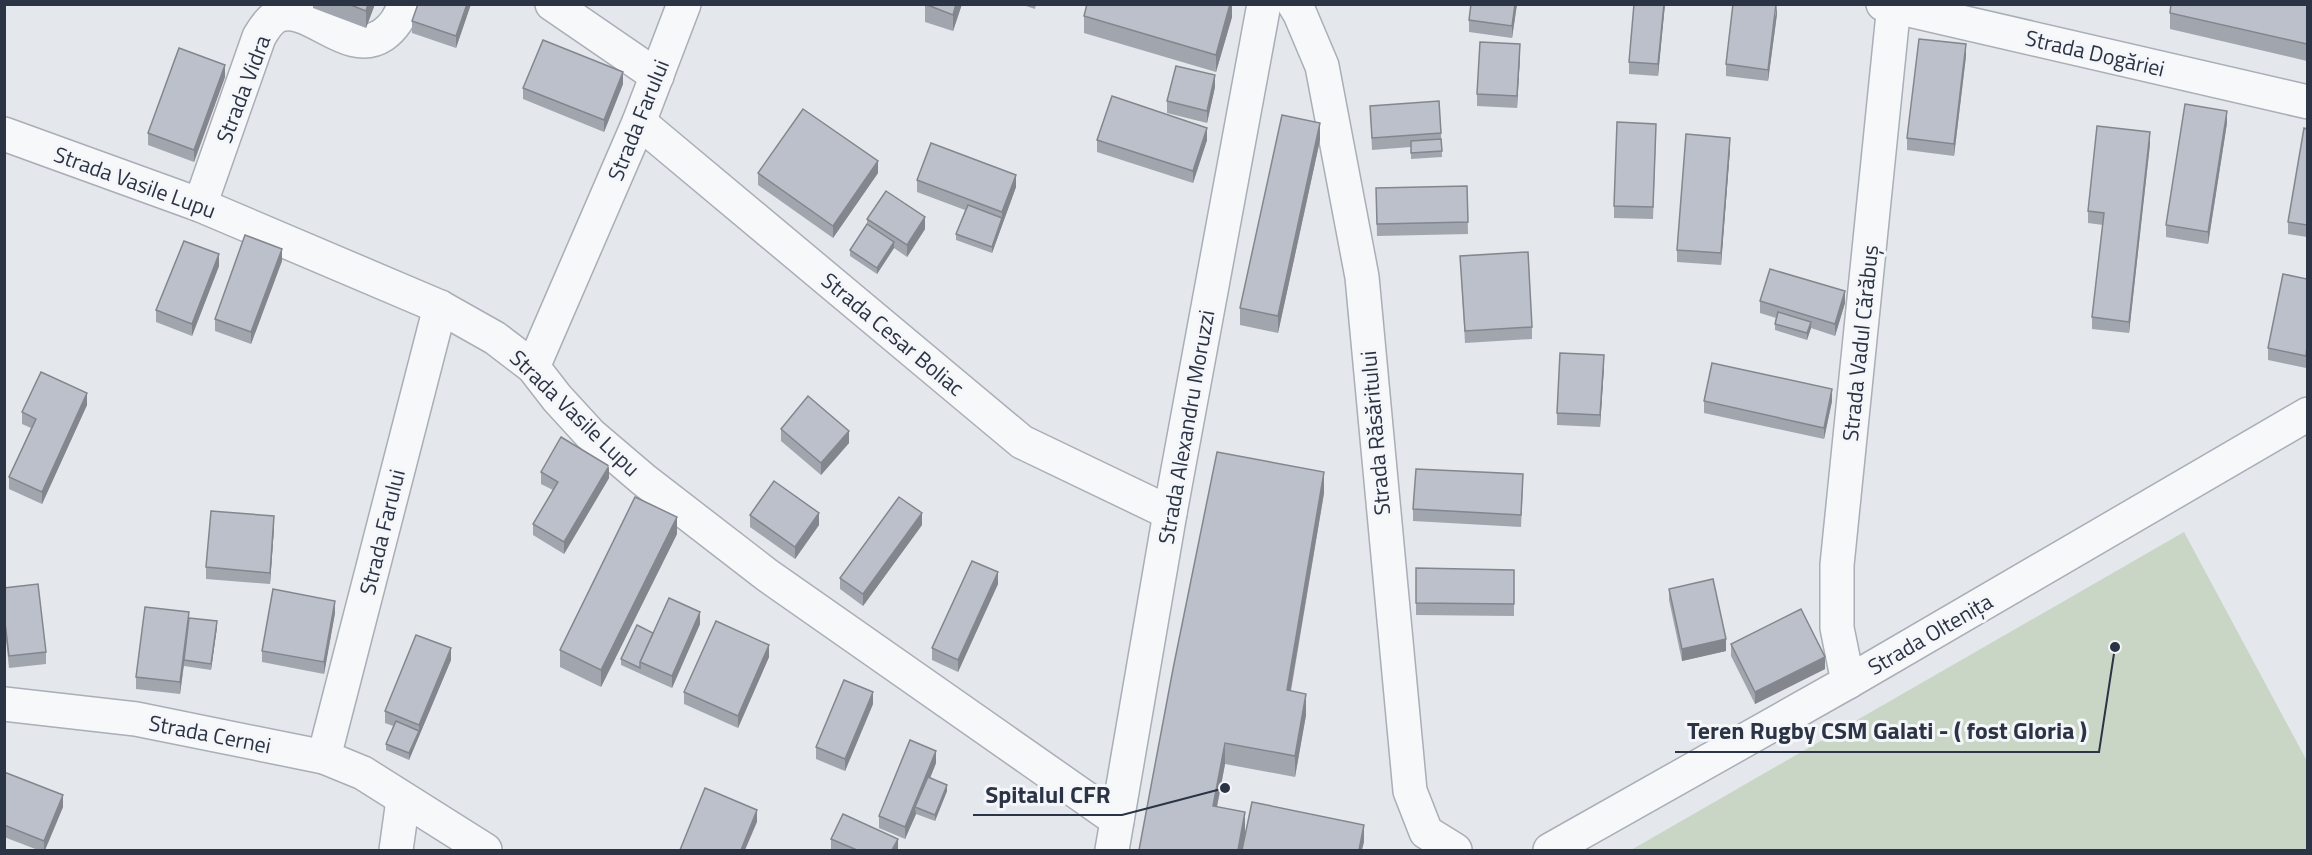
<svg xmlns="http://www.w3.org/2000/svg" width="2312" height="855" font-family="'Titillium Web',sans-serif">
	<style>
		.park { fill: #c9d6c5 }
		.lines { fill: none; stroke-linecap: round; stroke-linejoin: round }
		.minor-casing { stroke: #a9aeb7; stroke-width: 36 }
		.minor { stroke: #f7f8fa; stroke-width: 33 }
		.wall { fill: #a1a5ae }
		.shaded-wall { fill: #83868d }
		.building { fill: #bbc0ca; stroke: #83868d; stroke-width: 1.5 }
		.labels { text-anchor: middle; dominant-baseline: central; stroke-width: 6; stroke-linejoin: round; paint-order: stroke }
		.street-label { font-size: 22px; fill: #2b3445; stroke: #f4f6f9 }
		.leader { fill: none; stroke: #2b3445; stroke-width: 2 }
		.callout-dot { fill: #2b3445; stroke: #f4f6f9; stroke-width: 2 }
		.callout-label { font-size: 24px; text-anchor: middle; font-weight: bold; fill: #2b3445; stroke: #f4f6f9; stroke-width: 6; stroke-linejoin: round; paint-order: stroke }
	</style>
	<rect width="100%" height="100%" fill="#e4e7ec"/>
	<!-- park -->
	<path class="park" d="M2184 532 2307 761V850H1631Z"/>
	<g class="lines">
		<defs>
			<g id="minor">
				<path d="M552 4 657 76"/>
				<path d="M1294 4 1300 14 1322 66 1362 277 1410 791 1426 832 1455 850"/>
				<path d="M1883 4 2308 102"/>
				<path d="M639 122 1022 442 1170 513"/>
				<path d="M4 134 200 205 440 307 495 338 533 367 557 398 590 434 644 480 767 575 1117 820"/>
				<path d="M200 205 259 37C263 30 269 20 277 16 309 2 347 59 383 35 393 28 401 16 404 4"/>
				<path d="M533 367 639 122 684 4"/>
				<path d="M1848 682 1837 628V565L1894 4"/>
				<path d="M4 704 136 719 324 757 363 773 485 850"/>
				<path d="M324 757 440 307"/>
				<path d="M396 850 403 800"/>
				<path d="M1112 850 1170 513 1264 4"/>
				<path d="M1550 850 1848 682 2308 414"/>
			</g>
		</defs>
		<!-- minor casing -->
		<use href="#minor" class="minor-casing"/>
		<!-- minor -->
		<use href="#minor" class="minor"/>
	</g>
	<!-- wall -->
	<g class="wall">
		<path d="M313 4H375L366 28 313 8Z"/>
		<path d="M418 4H471L456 48 412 33V21Z"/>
		<path d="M925 4H962L953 31 925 22Z"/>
		<path d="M1020 4H1036L1035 9Z"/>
		<path d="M1232 4V17L1216 72 1084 33V16Z"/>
		<path d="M1517 4 1512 38 1469 32V20Z"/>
		<path d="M1665 4 1658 76 1629 74V62Z"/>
		<path d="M2307 4V61L2170 29V13Z"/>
		<path d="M1777 14 1768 81 1726 76V64Z"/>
		<path d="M1520 56 1517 108 1477 106V94Z"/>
		<path d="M1966 56 1954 156 1907 150V138Z"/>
		<path d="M225 77 194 162 148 145V133Z"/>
		<path d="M623 84 604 132 523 99V88Z"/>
		<path d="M1215 87 1207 123 1167 113V101Z"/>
		<path d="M1370 106 1441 133 1442 157 1411 159V147L1372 150Z"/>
		<path d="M2227 123 2208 244 2166 237V225Z"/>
		<path d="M2307 129V237L2288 234V222Z"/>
		<path d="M1656 136 1653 219 1614 218V206Z"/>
		<path d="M1097 140H1207L1193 183 1097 152Z"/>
		<path d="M1320 140 1278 333 1240 325V308Z"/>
		<path d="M2150 144 2129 333 2092 329V317L2103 225 2088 223V211Z"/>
		<path d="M1730 150 1721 265 1677 262V250Z"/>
		<path d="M758 173H878L833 238 758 185Z"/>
		<path d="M917 180 1016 187 992 253 956 240V234L965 210 917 192Z"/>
		<path d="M1467 186 1468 234 1377 236 1376 188Z"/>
		<path d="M867 219 925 229 907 257 894 248 877 274 850 256V250L867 224Z"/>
		<path d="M1460 256 1532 327V339L1465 343Z"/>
		<path d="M282 261 251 344 215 331V319Z"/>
		<path d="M219 266 192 336 156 322V310Z"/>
		<path d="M2307 279 2306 368 2268 360V348Z"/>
		<path d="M1760 301 1845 303 1835 336 1811 328 1807 340 1775 330V324L1776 318 1760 313Z"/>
		<path d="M1604 367 1600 427 1557 425V413Z"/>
		<path d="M1704 401H1832L1824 439 1704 413Z"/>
		<path d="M87 405 42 504 9 489V477L31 428 22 424V412Z"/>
		<path d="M781 429 849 443 821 475 781 441Z"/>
		<path d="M541 472 609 478 564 554 533 535V524L553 490 541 484Z"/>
		<path d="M1523 486 1521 527 1413 521V509Z"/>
		<path d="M1324 493 1291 691 1306 715 1295 777 1225 764 1217 807 1245 833 1364 842 1139 850Z"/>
		<path d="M750 515 819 525 795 559 750 527Z"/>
		<path d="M922 525 863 606 840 589V578Z"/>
		<path d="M274 528 270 584 206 579V567Z"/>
		<path d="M677 534 601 687 560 667V650Z"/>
		<path d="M1416 568 1514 570V616L1416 615Z"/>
		<path d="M998 584 958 672 932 660V648Z"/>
		<path d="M4 588 46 652V664L9 668 6 640V641L4 642Z"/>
		<path d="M1669 589 1726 651 1682 661 1669 600Z"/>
		<path d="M335 613 324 674 262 662V651Z"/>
		<path d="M700 624 672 688 621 665V659L653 633Z"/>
		<path d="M217 627 211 670 184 666V665L180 694 136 689V677Z"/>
		<path d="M1731 644 1825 669 1755 704 1731 656Z"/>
		<path d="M769 657 738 728 684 704V692Z"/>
		<path d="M451 660 409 760 386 750V744L393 726 385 723V711Z"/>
		<path d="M873 704 845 771 816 759V747Z"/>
		<path d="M936 763 930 778 947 791 935 821 916 814 905 839 879 828V816Z"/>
		<path d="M4 772 63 807 45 850H38L4 837Z"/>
		<path d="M831 839 898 850H831Z"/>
	</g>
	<!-- shaded-wall -->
	<g class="shaded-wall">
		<path d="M368 4H375L366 28V11Z"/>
		<path d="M467 4H471L456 48V36Z"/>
		<path d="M956 4H962L953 31V15Z"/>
		<path d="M1230 4H1232V17L1216 72V55Z"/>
		<path d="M1515 4H1517L1512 38V26Z"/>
		<path d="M1664 4H1665L1658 76V64Z"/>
		<path d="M1777 4V14L1768 81V70Z"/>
		<path d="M1520 44V56L1517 108V96Z"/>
		<path d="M1966 44V56L1954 156V144Z"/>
		<path d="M225 65V77L194 162V150Z"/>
		<path d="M623 72V84L604 132V120Z"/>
		<path d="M1215 75V87L1207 123V111Z"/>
		<path d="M2227 111V123L2208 244V232Z"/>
		<path d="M1320 123V140L1278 333V316Z"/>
		<path d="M1207 128V140L1193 183V171Z"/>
		<path d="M2150 132V144L2129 333V322Z"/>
		<path d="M1730 138V150L1721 265V253Z"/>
		<path d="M878 161V173L833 238V226Z"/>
		<path d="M1016 175V187L992 253V247L1002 218V212Z"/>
		<path d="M925 217V229L907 257V245Z"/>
		<path d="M894 242V248L877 274V268Z"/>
		<path d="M282 249V261L251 344V332Z"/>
		<path d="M219 254V266L192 336V324Z"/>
		<path d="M1845 291V303L1835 336V324Z"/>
		<path d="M1811 322V328L1807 340V333Z"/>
		<path d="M2307 346V358L2306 368V356Z"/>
		<path d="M1604 355V367L1600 427V415Z"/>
		<path d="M1832 389V401L1824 439V428Z"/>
		<path d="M87 393V405L42 504V492Z"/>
		<path d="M849 431V443L821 475V463Z"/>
		<path d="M609 466V478L564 554V542Z"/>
		<path d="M1324 472V493L1287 711V690Z"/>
		<path d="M819 513V525L795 559V547Z"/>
		<path d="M922 513V525L863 606V594Z"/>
		<path d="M274 516V528L270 584V573Z"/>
		<path d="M677 517V534L601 687V670Z"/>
		<path d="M998 572V584L958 672V660Z"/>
		<path d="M335 601V613L324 674V662Z"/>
		<path d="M189 612V624L180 694V682Z"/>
		<path d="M700 612V624L672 688V676Z"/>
		<path d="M217 621V627L211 670V664Z"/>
		<path d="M1726 639V651L1682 661V649Z"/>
		<path d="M769 645V657L738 728V716Z"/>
		<path d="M451 648V660L409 760V753L419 731V725Z"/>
		<path d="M1825 657V669L1755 704V692Z"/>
		<path d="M873 692V704L845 771V759Z"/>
		<path d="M1306 694V715L1295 777V756Z"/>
		<path d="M1225 743V764L1213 827V806Z"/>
		<path d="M936 751V763L918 808 915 807 916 814 905 839V827Z"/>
		<path d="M947 785V791L935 821V815Z"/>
		<path d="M63 795V807L45 850H44V841Z"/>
		<path d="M757 810V822L745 850H741Z"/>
		<path d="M1245 812V833L1242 850H1238Z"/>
		<path d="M1364 825V842L1362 850H1359Z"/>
		<path d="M898 839V850H892Z"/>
	</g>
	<!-- building -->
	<g class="building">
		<path d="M348 4H368L366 11Z"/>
		<path d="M418 4H467L456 36 412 21Z"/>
		<path d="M925 4H956L953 15Z"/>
		<path d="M1087 4H1230L1216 55 1084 16Z"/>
		<path d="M1471 4H1515L1512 26 1469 20Z"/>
		<path d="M1634 4H1664L1658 64 1629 62Z"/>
		<path d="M1733 4H1776L1768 70 1726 64Z"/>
		<path d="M2171 4H2307V44L2170 13Z"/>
		<path d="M1919 39 1966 44 1954 144 1907 138Z"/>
		<path d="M543 40 623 72 604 120 523 88Z"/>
		<path d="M1480 42 1520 44 1517 96 1477 94Z"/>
		<path d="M179 48 225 65 194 150 148 133Z"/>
		<path d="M1176 66 1215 75 1207 111 1167 101Z"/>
		<path d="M1112 96 1207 128 1193 171 1097 140Z"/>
		<path d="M1439 101 1441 133 1372 138 1370 106Z"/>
		<path d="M2185 104 2227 111 2208 232 2166 225Z"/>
		<path d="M803 109 878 161 833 226 758 173Z"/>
		<path d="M1282 115 1320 123 1278 316 1240 308Z"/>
		<path d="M1617 122 1656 124 1653 207 1614 206Z"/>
		<path d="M2097 126 2150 132 2129 322 2092 317 2104 213 2088 211Z"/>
		<path d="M2304 128 2307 129V225L2288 222Z"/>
		<path d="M1686 134 1730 138 1721 253 1677 250Z"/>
		<path d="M1441 139 1442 151 1411 153V141Z"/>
		<path d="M931 143 1016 175 1002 212 917 180Z"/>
		<path d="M1467 186 1468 222 1377 224 1376 188Z"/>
		<path d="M886 191 925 217 907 245 867 219Z"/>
		<path d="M968 205 1002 218 992 247 956 234Z"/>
		<path d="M867 224 894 242 877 268 850 250Z"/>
		<path d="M245 235 282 249 251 332 215 319Z"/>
		<path d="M184 241 219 254 192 324 156 310Z"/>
		<path d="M1528 252 1532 327 1465 331 1460 256Z"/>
		<path d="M1770 269 1845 291 1835 324 1760 301Z"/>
		<path d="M2283 274 2307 279V346L2306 356 2268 348Z"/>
		<path d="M1778 312 1811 322 1807 333 1775 324Z"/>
		<path d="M1560 353 1604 355 1600 415 1557 413Z"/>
		<path d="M1712 363 1832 389 1824 428 1704 401Z"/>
		<path d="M41 372 87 393 42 492 9 477 36 419 22 412Z"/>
		<path d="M808 396 849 431 821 463 781 429Z"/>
		<path d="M561 437 609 466 564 542 533 524 558 482 541 472Z"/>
		<path d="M1217 452 1324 472 1287 690 1306 694 1295 756 1225 743 1213 806 1245 812 1238 850H1139L1173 669Z"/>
		<path d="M1416 469 1523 474 1521 515 1413 509Z"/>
		<path d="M774 481 819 513 795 547 750 515Z"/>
		<path d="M635 497 677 517 601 670 560 650Z"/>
		<path d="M899 497 922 513 863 594 840 578Z"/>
		<path d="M211 511 274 516 270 573 206 567Z"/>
		<path d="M972 561 998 572 958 660 932 648Z"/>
		<path d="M1416 568 1514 570V604L1416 603Z"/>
		<path d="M1713 579 1726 639 1682 649 1669 589Z"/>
		<path d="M38 584 46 652 9 656 4 614V588Z"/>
		<path d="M273 589 335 601 324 662 262 651Z"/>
		<path d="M669 598 700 612 672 676 640 662Z"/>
		<path d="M145 607 189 612 180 682 136 677Z"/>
		<path d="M1801 609 1825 657 1755 692 1731 644Z"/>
		<path d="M189 618 217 621 211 664 184 660Z"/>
		<path d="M4 620 6 635H4Z"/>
		<path d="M716 621 769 645 738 716 684 692Z"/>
		<path d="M637 625 653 633 640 662V668L621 659Z"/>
		<path d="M416 635 451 648 419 725 385 711Z"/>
		<path d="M844 680 873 692 845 759 816 747Z"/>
		<path d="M396 721 419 731 409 753 386 744Z"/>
		<path d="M910 740 936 751 905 827 879 816Z"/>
		<path d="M4 772 63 795 44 841 4 825Z"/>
		<path d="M928 777 947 785 935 815 915 807Z"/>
		<path d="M705 788 757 810 741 850H680Z"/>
		<path d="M1252 802 1364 825 1359 850H1242Z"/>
		<path d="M843 814 898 839 892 850H857L831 839Z"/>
	</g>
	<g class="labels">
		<!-- street labels -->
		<g class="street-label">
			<text transform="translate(2095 53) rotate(13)">Strada Dogăriei</text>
			<text transform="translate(243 89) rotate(-69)">Strada Vidra</text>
			<text transform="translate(638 120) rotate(-68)">Strada Farului</text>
			<text transform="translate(135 182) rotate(20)">Strada Vasile Lupu</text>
			<text transform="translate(893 334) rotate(40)">Strada Cesar Boliac</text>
			<text transform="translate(1860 343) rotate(-84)">Strada Vadul Cărăbuș</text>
			<text transform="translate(575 413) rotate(44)">Strada Vasile Lupu</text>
			<text transform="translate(1186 427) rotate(-80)">Strada Alexandru Moruzzi</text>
			<text transform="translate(1375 433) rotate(-95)">Strada Răsăritului</text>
			<text transform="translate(382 532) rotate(-76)">Strada Farului</text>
			<text transform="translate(1930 634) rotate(-30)">Strada Oltenița</text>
			<text transform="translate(210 734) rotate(11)">Strada Cernei</text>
		</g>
	</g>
	<!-- callouts -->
	<path class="leader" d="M2115 647L2099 752H1675M1225 788L1122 815H973"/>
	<g class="callout-dot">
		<circle cx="2115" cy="647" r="6"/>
		<circle cx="1225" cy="788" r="6"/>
	</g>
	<g class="callout-label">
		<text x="1887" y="739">Teren Rugby CSM Galati - ( fost Gloria )</text>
		<text x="1048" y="803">Spitalul CFR</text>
	</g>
	<!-- border -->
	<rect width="2312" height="855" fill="none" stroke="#2b3445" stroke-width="12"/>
</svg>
